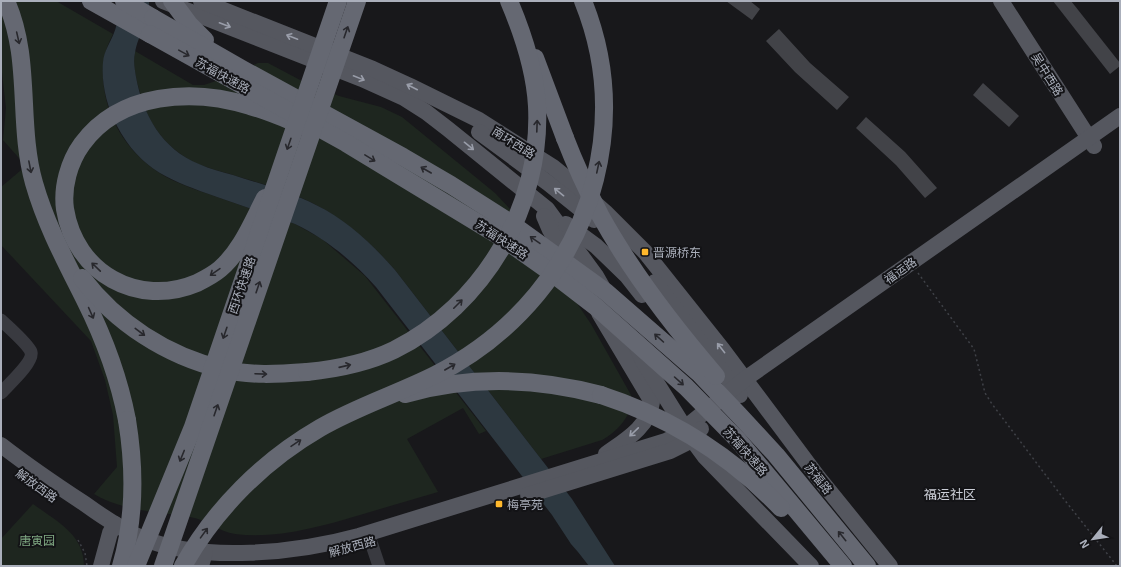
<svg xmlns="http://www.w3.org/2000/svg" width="1121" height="567" font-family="'Exo 2','Noto Sans SC',sans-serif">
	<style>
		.green { fill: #1e261f }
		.water { fill: #2d3840 }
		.building { fill: #424348 }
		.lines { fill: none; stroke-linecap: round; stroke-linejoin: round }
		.path { stroke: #3f4147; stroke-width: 1.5; stroke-dasharray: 2 3; stroke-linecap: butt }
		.minor { stroke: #393a40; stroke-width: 13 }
		.major { stroke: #55575f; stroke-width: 16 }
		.highway { stroke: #656872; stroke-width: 18 }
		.highway-bridge { stroke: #656872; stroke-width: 18 }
		.oneway { stroke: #999da9 }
		.oneway2 { stroke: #28282d }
		.poi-dot { fill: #ffb82c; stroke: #131316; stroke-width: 1.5 }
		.labels { text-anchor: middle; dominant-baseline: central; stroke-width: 4; stroke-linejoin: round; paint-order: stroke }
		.street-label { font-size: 12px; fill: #aaafbb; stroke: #131316 }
		.poi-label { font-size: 12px; fill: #aaafbb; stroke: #131316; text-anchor: start }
		.park-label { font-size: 12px; fill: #7fa882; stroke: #131316 }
		.neighbourhood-label { font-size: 13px; fill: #cbced7; stroke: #131316 }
	</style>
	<rect width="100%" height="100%" fill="#18181b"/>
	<!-- green -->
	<g class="green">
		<path d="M1 1H56L113 34C101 57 101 74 106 99 115 137 144 169 179 183 192 189 204 192 217 197 243 206 269 215 295 224L322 239 365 276 486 431 479 434 463 408 407 439 438 492C412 500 386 507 360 515 319 527 278 539 235 534 219 532 206 519 190 517 156 511 125 512 94 494L117 467 113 415 105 380 91 341 1 245V187L26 166 3 140 6 108 1 64Z"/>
		<path d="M135 51 193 85H204L216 81 258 63H268L302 81 339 96 381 107 402 117 495 193 522 222 591 324 631 395C634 414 618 431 602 440L541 459 395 270C373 245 348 222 318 206 291 191 259 183 230 174 219 171 208 168 198 164 169 151 149 126 141 96 137 82 132 66 135 51Z"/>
		<path d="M33 504C56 521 84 534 84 566H1V539Z"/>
	</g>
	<!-- water -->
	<path class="water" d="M121 1H149C150 22 138 34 135 53 133 61 135 70 136 77 143 115 162 149 199 164 210 169 222 172 233 175 261 184 290 192 316 205 347 220 373 245 395 270L572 499 615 566H589L578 552 571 544 552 515 376 287C353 261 326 239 295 224 269 215 243 206 217 197 172 181 141 171 117 126 107 107 101 83 103 62 104 51 110 43 114 33 118 23 119 12 121 1Z"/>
	<!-- building -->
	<g class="building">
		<path d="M726 1H750L760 9 752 20Z"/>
		<path d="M1053 1H1071L1120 63V66L1110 74Z"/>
		<path d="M779 29 810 63 849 97 837 110 795 72 766 41Z"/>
		<path d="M983 83 1019 116 1009 127 973 95Z"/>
		<path d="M866 117 905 152 937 188 925 198 896 165 856 128Z"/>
	</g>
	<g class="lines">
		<!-- path -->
		<g class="path">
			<path d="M918 273 974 349 985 393 992 404 1063 498 1117 566"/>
			<path d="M78 540 85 553 87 566"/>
		</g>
		<!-- minor -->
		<g class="minor">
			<path d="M1 320C8 327 28 344 31 352 34 362 8 385 1 393"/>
			<path d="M368 533 379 566"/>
		</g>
		<!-- major -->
		<g class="major">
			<path d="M163 1 362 79 404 98 426 112 448 129 547 209 596 276 604 290"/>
			<path d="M201 1 373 69 410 86 479 120 553 167 564 176 605 212 645 252 723 350 818 477 890 566"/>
			<path d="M1001 1 1094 146"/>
			<path d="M479 132 548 183 594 220"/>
			<path d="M544 216 550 230 570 264"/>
			<path d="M566 224 596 246 627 276 642 295"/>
			<path d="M655 282 740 395"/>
			<path d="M599 313 652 402C649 427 624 441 606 454"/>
			<path d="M634 341 643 361 691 438 705 457 811 566"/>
			<path d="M1 445C28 466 56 485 85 504 103 517 122 530 142 538 203 563 297 553 359 536L666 441 674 437 745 379 1120 116"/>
			<path d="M528 495 670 451 686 443 701 429"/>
			<path d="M101 566 110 533 115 524"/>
			<path d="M201 566 205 552"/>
		</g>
		<!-- highway -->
		<g class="highway">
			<path d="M6 1C32 59 17 123 34 183 46 225 66 262 85 300 104 338 119 378 127 420"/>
			<path d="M91 1 150 34"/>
			<path d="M124 1 153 18"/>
			<path d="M535 58 565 138"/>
			<path d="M265 198C252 223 241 251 220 269 213 275 205 279 197 283 138 308 75 273 65 209 62 187 69 162 82 144 120 92 193 88 250 106 268 111 284 118 301 125"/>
			<path d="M82 278C116 323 167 356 222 369 249 376 279 374 307 372"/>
			<path d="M405 394C469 376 537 378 601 395"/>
		</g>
		<!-- highway-bridge -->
		<g class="highway-bridge">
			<path d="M172 1 189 24 205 40"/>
			<path d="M153 18 242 69 403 157 451 185 509 222 606 292 700 374 739 415 776 455 867 566"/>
			<path d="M150 34 346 143 501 237 556 276 595 306 686 387 738 440 843 566"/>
			<path d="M565 138C575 164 587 190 600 215 632 273 673 326 716 376"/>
			<path d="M307 372C337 369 367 363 394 350 484 305 542 206 537 106 535 70 523 34 509 1"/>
			<path d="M601 395C669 417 731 456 781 508"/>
			<path d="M121 566C135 519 135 469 127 420"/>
			<path d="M136 566 193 427 338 1"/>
			<path d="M163 566 357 1"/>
			<path d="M183 566C215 509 263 461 320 428 356 407 397 394 435 375 514 335 574 265 595 179 610 119 606 58 583 1"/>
		</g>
	</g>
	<!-- one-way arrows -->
	<defs><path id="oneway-shaft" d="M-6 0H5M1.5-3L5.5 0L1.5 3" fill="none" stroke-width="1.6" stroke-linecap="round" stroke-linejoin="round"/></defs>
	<g class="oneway">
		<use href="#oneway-shaft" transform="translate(225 25) rotate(21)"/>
		<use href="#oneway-shaft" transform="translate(292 37) rotate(-159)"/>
		<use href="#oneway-shaft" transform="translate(359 78) rotate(22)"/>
		<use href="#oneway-shaft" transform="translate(412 87) rotate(-153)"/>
		<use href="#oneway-shaft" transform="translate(469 146) rotate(39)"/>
		<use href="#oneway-shaft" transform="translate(559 192) rotate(-141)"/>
		<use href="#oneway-shaft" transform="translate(721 348) rotate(-128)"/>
		<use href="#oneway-shaft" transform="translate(634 432) rotate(136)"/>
	</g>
	<g class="oneway2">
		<use href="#oneway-shaft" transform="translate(346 32) rotate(-71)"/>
		<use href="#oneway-shaft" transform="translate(18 38) rotate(77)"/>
		<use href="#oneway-shaft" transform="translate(184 53) rotate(29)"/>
		<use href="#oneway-shaft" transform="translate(537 126) rotate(-88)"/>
		<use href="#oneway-shaft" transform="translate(289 144) rotate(109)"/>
		<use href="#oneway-shaft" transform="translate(370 158) rotate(31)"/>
		<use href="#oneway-shaft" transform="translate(30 167) rotate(79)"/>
		<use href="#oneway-shaft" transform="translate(598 167) rotate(-78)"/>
		<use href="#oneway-shaft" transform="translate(426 170) rotate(-150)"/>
		<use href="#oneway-shaft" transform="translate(535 240) rotate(-145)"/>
		<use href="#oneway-shaft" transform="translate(96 267) rotate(-136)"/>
		<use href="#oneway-shaft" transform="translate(215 272) rotate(145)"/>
		<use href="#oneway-shaft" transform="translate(258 287) rotate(-71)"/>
		<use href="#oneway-shaft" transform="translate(458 304) rotate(-45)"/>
		<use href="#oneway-shaft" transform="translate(91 313) rotate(66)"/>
		<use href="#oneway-shaft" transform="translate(140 332) rotate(37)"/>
		<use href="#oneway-shaft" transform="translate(225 333) rotate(109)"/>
		<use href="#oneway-shaft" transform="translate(659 338) rotate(-138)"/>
		<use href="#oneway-shaft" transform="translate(345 366) rotate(-13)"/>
		<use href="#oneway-shaft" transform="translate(450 367) rotate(-30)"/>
		<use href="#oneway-shaft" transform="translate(261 374) rotate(2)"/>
		<use href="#oneway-shaft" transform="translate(679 381) rotate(42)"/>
		<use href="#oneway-shaft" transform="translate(216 410) rotate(-71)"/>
		<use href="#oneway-shaft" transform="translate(296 443) rotate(-34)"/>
		<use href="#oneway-shaft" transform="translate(182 456) rotate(112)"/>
		<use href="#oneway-shaft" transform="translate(204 533) rotate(-54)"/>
		<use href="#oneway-shaft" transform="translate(842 536) rotate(-129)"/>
	</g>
	<!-- markers -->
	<g class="poi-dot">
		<rect x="641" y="248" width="8" height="8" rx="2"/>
		<rect x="495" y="500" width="8" height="8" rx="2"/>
	</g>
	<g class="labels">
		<!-- street labels -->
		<g class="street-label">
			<text transform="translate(1048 74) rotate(58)">吴中西路</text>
			<text transform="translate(223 75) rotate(29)">苏福快速路</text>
			<text transform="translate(514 142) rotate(32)">南环西路</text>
			<text transform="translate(502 239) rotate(33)">苏福快速路</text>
			<text transform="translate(900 270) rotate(-35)">福运路</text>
			<text transform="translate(241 285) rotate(-71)">西环快速路</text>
			<text transform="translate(746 451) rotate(49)">苏福快速路</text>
			<text transform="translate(819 478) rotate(52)">苏福路</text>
			<text transform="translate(37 485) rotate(36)">解放西路</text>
			<text transform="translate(352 546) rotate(-15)">解放西路</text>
		</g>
		<!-- poi labels -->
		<g class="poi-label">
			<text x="653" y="252">晋源桥东</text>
			<text x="507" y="504">梅亭苑</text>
		</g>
		<!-- park labels -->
		<g class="park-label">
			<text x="37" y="540">唐寅园</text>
		</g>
		<!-- neighbourhood labels -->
		<g class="neighbourhood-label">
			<text x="950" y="494">福运社区</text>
		</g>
	</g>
	<!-- border -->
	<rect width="1121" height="567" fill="none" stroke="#aaafbb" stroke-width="4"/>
	<!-- north arrow -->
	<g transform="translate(1093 539) rotate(240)" stroke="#131316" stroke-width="3" paint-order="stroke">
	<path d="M0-3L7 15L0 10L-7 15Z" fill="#aaafbb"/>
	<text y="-6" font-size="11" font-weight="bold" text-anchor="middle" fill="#aaafbb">N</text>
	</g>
</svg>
